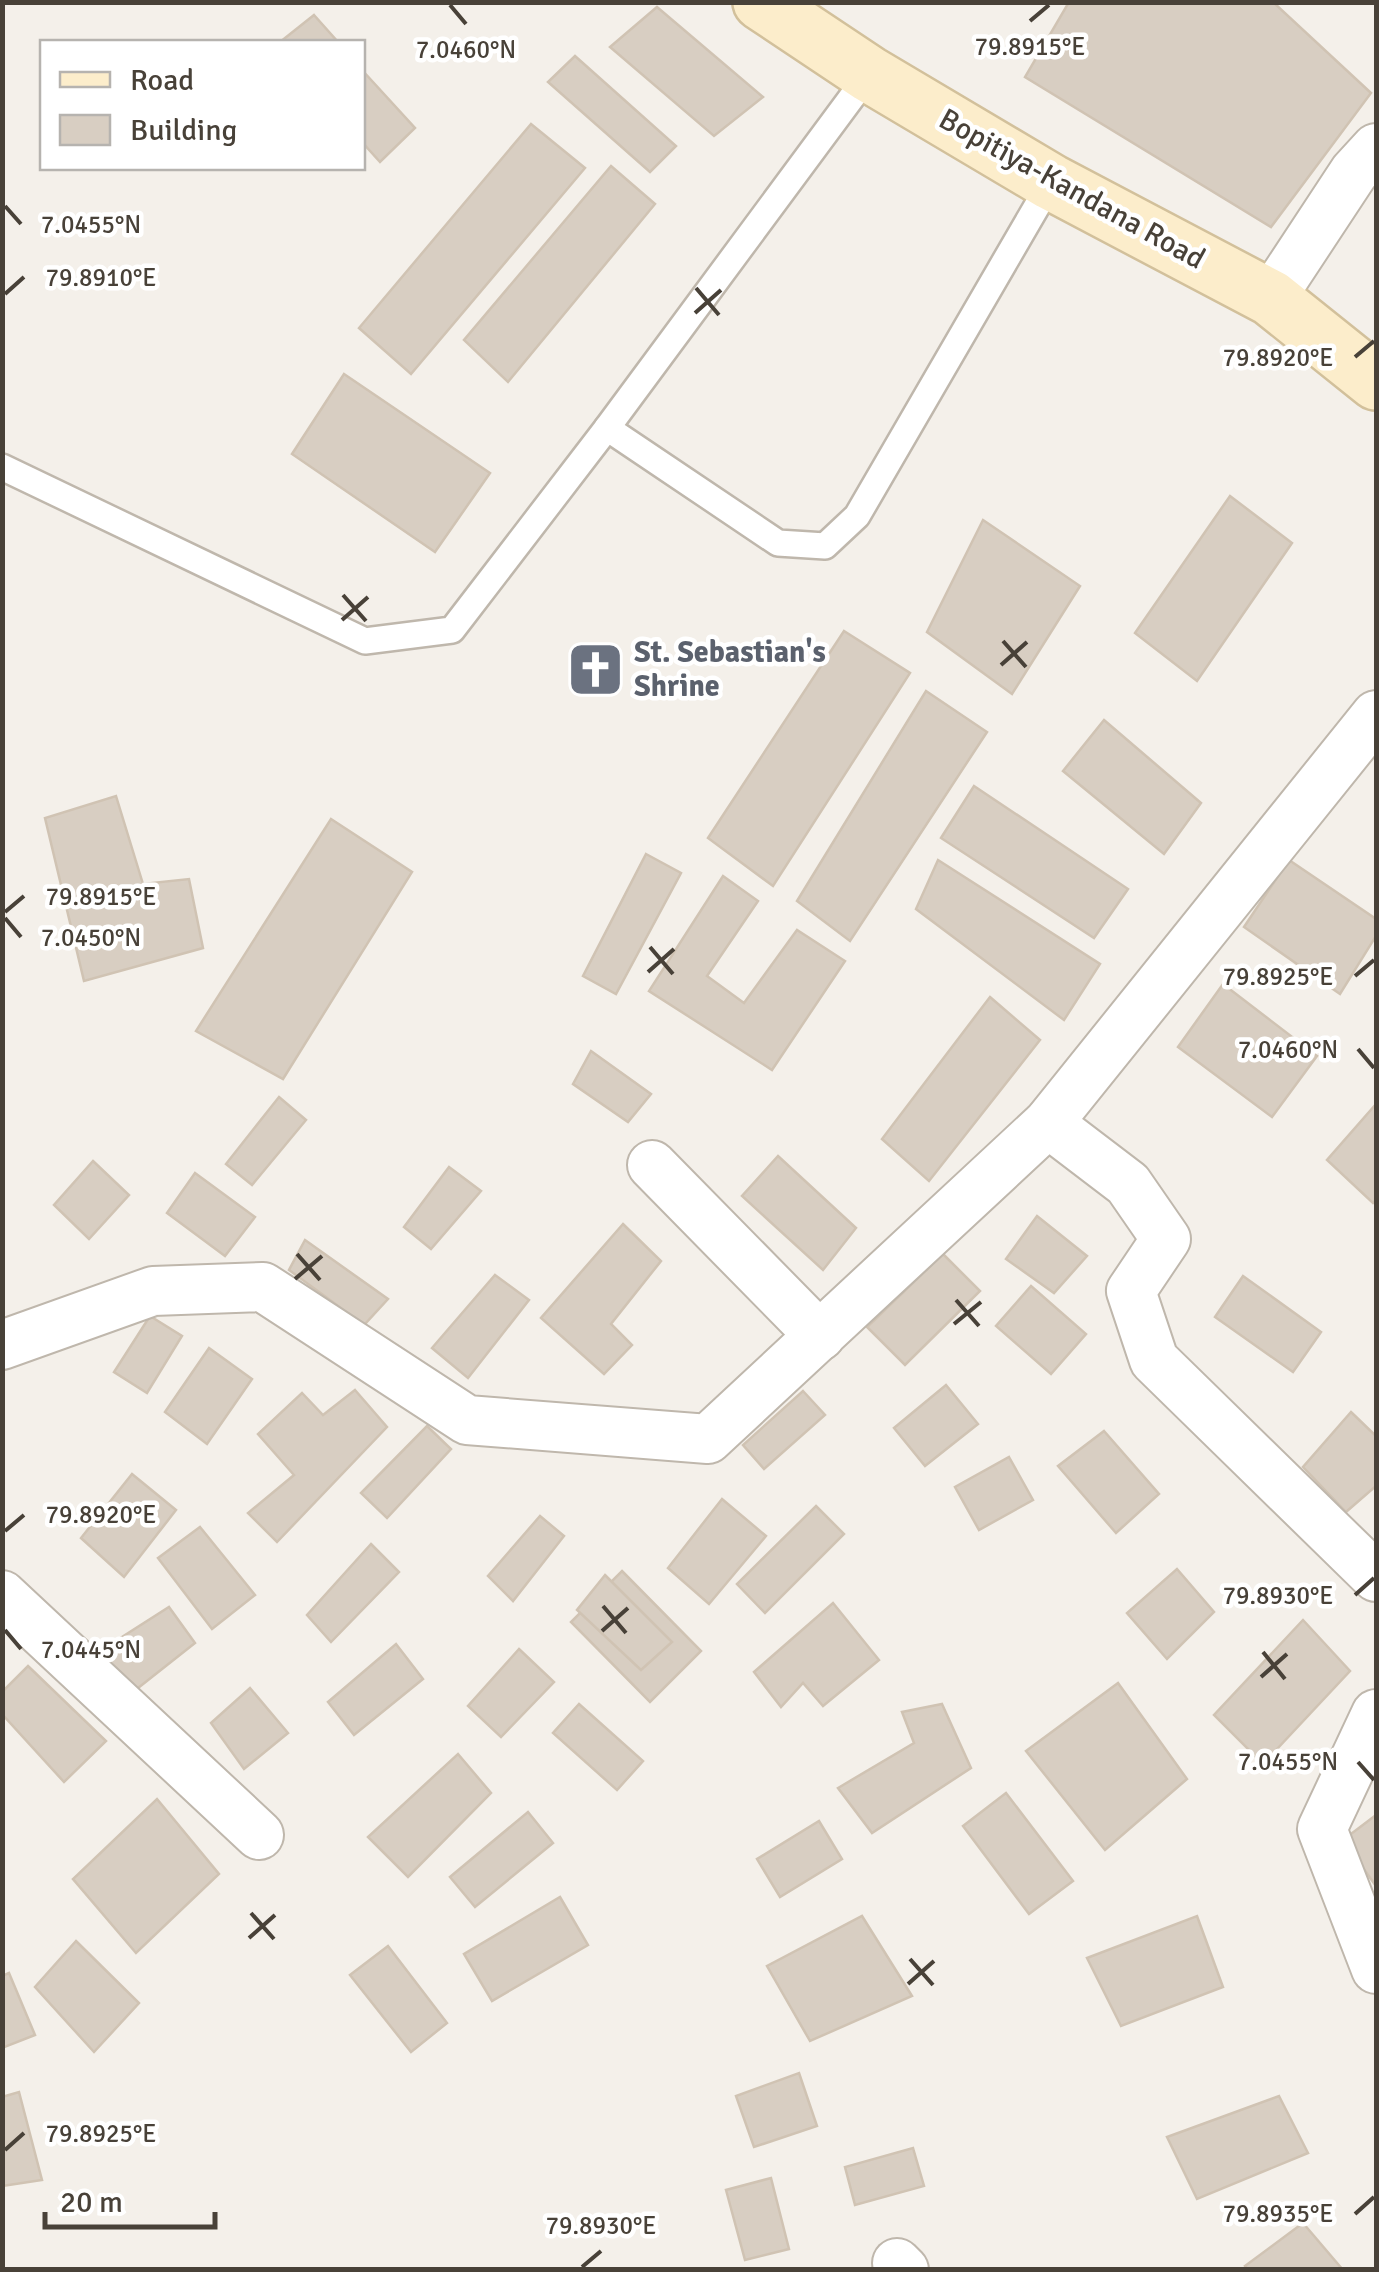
<svg xmlns="http://www.w3.org/2000/svg" width="1379" height="2272" font-family="Signika,sans-serif">
	<style>
		.building { fill: #d8cec2; stroke: #d0c3b3; stroke-width: 2.5 }
		.lines { fill: none; stroke-linecap: round; stroke-linejoin: round }
		.lane-casing { stroke: #bfb7ac; stroke-width: 30 }
		.street-casing { stroke: #bfb7ac; stroke-width: 52 }
		.secondary-casing { stroke: #d2c09b; stroke-width: 60 }
		.lane { stroke: #fff; stroke-width: 25 }
		.street { stroke: #fff; stroke-width: 48 }
		.secondary { stroke: #fcedcb; stroke-width: 55 }
		.ticks { fill: none; stroke: #484138; stroke-width: 4 }
		.labels { text-anchor: middle; dominant-baseline: central; stroke-width: 9; stroke-linejoin: round; paint-order: stroke }
		.street-label { font-size: 30px; fill: #484138; stroke: #fff }
		.worship-label { font-size: 30px; font-weight: bold; fill: #5b616d; stroke: #fff; text-anchor: start }
		.ticks-label { font-size: 25px; text-anchor: middle; fill: #484138; stroke: #fff; stroke-width: 9; stroke-linejoin: round; paint-order: stroke }
	</style>
	<rect width="100%" height="100%" fill="#f4f0ea"/>
	<!-- building -->
	<g class="building">
		<path d="M1069 2H1273L1371 93 1271 227 1025 77Z"/>
		<path d="M657 7 763 97 714 136 610 47Z"/>
		<path d="M314 15 338 42H280Z"/>
		<path d="M575 56 676 146 650 172 548 82Z"/>
		<path d="M362 70 415 128 380 162 362 142Z"/>
		<path d="M531 124 585 168 411 374 359 328Z"/>
		<path d="M611 166 655 204 508 382 464 340Z"/>
		<path d="M344 374 490 473 435 552 292 454Z"/>
		<path d="M1230 496 1292 543 1197 681 1135 633Z"/>
		<path d="M983 520 1080 586 1012 694 927 632Z"/>
		<path d="M844 631 910 673 773 886 708 838Z"/>
		<path d="M926 691 987 732 850 941 797 901Z"/>
		<path d="M1104 720 1201 803 1164 854 1063 771Z"/>
		<path d="M974 786 1128 889 1094 938 941 838Z"/>
		<path d="M116 796 143 884 189 879 203 948 84 981 45 818Z"/>
		<path d="M331 819 412 872 283 1079 196 1031Z"/>
		<path d="M646 854 681 873 616 994 583 976Z"/>
		<path d="M938 860 1100 964 1064 1020 916 909Z"/>
		<path d="M1289 860 1376 919V936L1340 994 1244 927Z"/>
		<path d="M723 876 758 901 707 976 744 1003 797 930 845 961 772 1070 649 991Z"/>
		<path d="M1223 984 1317 1056 1272 1117 1178 1047Z"/>
		<path d="M990 997 1040 1040 929 1181 882 1139Z"/>
		<path d="M591 1051 651 1094 628 1122 573 1084Z"/>
		<path d="M279 1097 306 1120 252 1185 226 1164Z"/>
		<path d="M1376 1104V1200L1373 1203 1327 1160Z"/>
		<path d="M778 1156 856 1228 823 1270 742 1196Z"/>
		<path d="M93 1161 129 1195 89 1239 54 1205Z"/>
		<path d="M449 1167 481 1191 431 1249 404 1227Z"/>
		<path d="M195 1173 255 1217 225 1256 167 1213Z"/>
		<path d="M1037 1216 1087 1256 1054 1293 1006 1259Z"/>
		<path d="M623 1224 661 1261 611 1324 632 1345 604 1374 541 1318Z"/>
		<path d="M305 1240 388 1299 364 1325 289 1270Z"/>
		<path d="M943 1254 980 1291 905 1365 867 1327Z"/>
		<path d="M495 1275 529 1300 468 1378 432 1348Z"/>
		<path d="M1243 1276 1321 1332 1293 1372 1215 1317Z"/>
		<path d="M1031 1286 1086 1334 1051 1374 996 1326Z"/>
		<path d="M150 1316 182 1336 147 1393 114 1372Z"/>
		<path d="M209 1348 252 1379 207 1444 165 1412Z"/>
		<path d="M946 1385 978 1424 925 1466 894 1428Z"/>
		<path d="M355 1390 387 1427 277 1542 248 1513 294 1475 258 1434 302 1393 323 1415Z"/>
		<path d="M803 1391 825 1415 764 1469 743 1445Z"/>
		<path d="M1351 1412 1376 1436V1486L1346 1512 1303 1467Z"/>
		<path d="M427 1426 451 1449 387 1518 361 1493Z"/>
		<path d="M1104 1431 1159 1494 1116 1533 1058 1466Z"/>
		<path d="M1009 1457 1033 1500 979 1530 955 1487Z"/>
		<path d="M132 1474 176 1510 124 1577 81 1538Z"/>
		<path d="M722 1499 766 1536 709 1604 668 1568Z"/>
		<path d="M816 1506 844 1534 765 1613 737 1584Z"/>
		<path d="M540 1516 564 1536 513 1601 488 1576Z"/>
		<path d="M200 1527 255 1595 212 1629 158 1558Z"/>
		<path d="M371 1544 399 1572 331 1642 307 1615Z"/>
		<path d="M1177 1569 1214 1612 1167 1659 1127 1613Z"/>
		<path d="M622 1571 701 1651 650 1702 571 1622Z"/>
		<path d="M605 1575 672 1642 641 1670 577 1610Z"/>
		<path d="M833 1603 879 1660 823 1706 803 1683 781 1707 754 1672Z"/>
		<path d="M169 1607 195 1643 133 1692 100 1651Z"/>
		<path d="M1303 1620 1350 1671 1263 1764 1214 1715Z"/>
		<path d="M396 1644 423 1679 354 1735 328 1702Z"/>
		<path d="M519 1649 554 1682 501 1737 468 1706Z"/>
		<path d="M28 1666 106 1741 64 1782 2 1714V1692Z"/>
		<path d="M1118 1683 1187 1779 1105 1850 1026 1751Z"/>
		<path d="M250 1688 288 1733 244 1769 211 1723Z"/>
		<path d="M579 1704 643 1761 617 1790 553 1733Z"/>
		<path d="M942 1704 971 1768 872 1833 838 1788 914 1743 902 1712Z"/>
		<path d="M458 1754 491 1793 408 1877 368 1837Z"/>
		<path d="M1006 1793 1073 1881 1029 1914 963 1826Z"/>
		<path d="M157 1799 219 1874 136 1953 73 1879Z"/>
		<path d="M528 1812 553 1843 475 1907 450 1877Z"/>
		<path d="M1376 1815V1886L1343 1840Z"/>
		<path d="M819 1821 842 1859 780 1897 757 1859Z"/>
		<path d="M560 1897 588 1945 492 2001 464 1954Z"/>
		<path d="M862 1916 912 1996 810 2041 767 1966Z"/>
		<path d="M1197 1916 1223 1987 1121 2026 1087 1958Z"/>
		<path d="M76 1941 139 2003 94 2052 35 1987Z"/>
		<path d="M388 1946 447 2023 411 2052 350 1975Z"/>
		<path d="M9 1973 35 2035 2 2048V1976Z"/>
		<path d="M799 2073 817 2126 754 2147 736 2096Z"/>
		<path d="M19 2092 42 2180 2 2186V2097Z"/>
		<path d="M1279 2096 1308 2153 1197 2199 1167 2137Z"/>
		<path d="M913 2148 924 2186 855 2205 845 2167Z"/>
		<path d="M771 2178 789 2249 745 2260 726 2190Z"/>
		<path d="M1303 2223 1343 2270H1248L1245 2266Z"/>
	</g>
	<g class="lines">
		<defs>
			<g id="lane">
				<path d="M607 428 778 543 825 546 857 516 1051 182"/>
				<path d="M2 467 365 641 452 630 607 428 869 74"/>
			</g>
			<g id="street">
				<path d="M1271 298 1354 172 1376 148"/>
				<path d="M1048 1123 1128 1184 1166 1239 1131 1291 1154 1360 1376 1577"/>
				<path d="M652 1165 820 1336"/>
				<path d="M2 1345 153 1291 263 1287 467 1420 708 1439 1048 1123 1376 715"/>
				<path d="M2 1595 259 1835"/>
				<path d="M1376 1714 1322 1829 1376 1969"/>
				<path d="M897 2263 904 2270"/>
			</g>
			<path id="secondary" d="M761 2 869 74 1051 182 1271 298 1376 382"/>
		</defs>
		<!-- lane casing -->
		<use href="#lane" class="lane-casing"/>
		<!-- street casing -->
		<use href="#street" class="street-casing"/>
		<!-- secondary casing -->
		<use href="#secondary" class="secondary-casing"/>
		<!-- lane -->
		<use href="#lane" class="lane"/>
		<!-- street -->
		<use href="#street" class="street"/>
		<!-- secondary -->
		<use href="#secondary" class="secondary"/>
	</g>
	<!-- ticks -->
	<path class="ticks" d="M450 5 466 24M1030 21 1049 5M5 206 21 224M696 288 719 315M5 294 24 277M695 313 721 290M1355 357 1374 341M343 595 366 621M342 620 368 597M1003 641 1026 667M1001 665 1027 642M5 912 24 896M5 918 21 937M650 947 673 974M648 972 674 949M1355 976 1374 960M1358 1049 1374 1068M297 1254 320 1280M295 1279 322 1256M956 1300 979 1326M954 1324 981 1302M5 1531 24 1515M1355 1595 1374 1578M603 1606 626 1633M5 1630 21 1649M602 1631 628 1608M1263 1652 1285 1679M1261 1677 1287 1654M1358 1762 1374 1780M251 1913 274 1939M249 1938 275 1915M910 1959 933 1985M908 1984 934 1961M5 2150 24 2133M1355 2214 1374 2197M582 2267 601 2251"/>
	<!-- icons -->
	<defs>
		<symbol id="church-square" viewBox="-11 -11 22 22"><rect x="-9" y="-9" width="18" height="18" rx="4" fill="#6b7280" stroke="#fff"/><path d="M-1.2-6h2.4v3.5h3.3v2.4h-3.3V6h-2.4V-.1h-3.3v-2.4h3.3Z" fill="#fff"/></symbol>
	</defs>
	<g fill-rule="evenodd">
		<use href="#church-square" x="564" y="638" width="63" height="63"/>
	</g>
	<g class="labels">
		<!-- street labels -->
		<g class="street-label">
			<text transform="translate(1072 189) rotate(29)">Bopitiya-Kandana Road</text>
		</g>
		<!-- worship labels -->
		<g class="worship-label">
			<text x="634" y="652">St. Sebastian's<tspan x="634" dy="34">Shrine</tspan></text>
		</g>
	</g>
	<g class="ticks-label">
		<text x="1030" y="55">79.8915°E</text>
		<text x="466" y="58">7.0460°N</text>
		<text x="91" y="233">7.0455°N</text>
		<text x="101" y="286">79.8910°E</text>
		<text x="1278" y="366">79.8920°E</text>
		<text x="101" y="905">79.8915°E</text>
		<text x="91" y="946">7.0450°N</text>
		<text x="1278" y="985">79.8925°E</text>
		<text x="1288" y="1058">7.0460°N</text>
		<text x="101" y="1523">79.8920°E</text>
		<text x="1278" y="1604">79.8930°E</text>
		<text x="91" y="1658">7.0445°N</text>
		<text x="1288" y="1770">7.0455°N</text>
		<text x="101" y="2142">79.8925°E</text>
		<text x="1278" y="2222">79.8935°E</text>
		<text x="601" y="2234">79.8930°E</text>
	</g>
	<!-- border -->
	<rect width="1379" height="2272" fill="none" stroke="#484138" stroke-width="10"/>
	<!-- legend -->
	<rect x="40" y="40" width="325" height="130" fill="#ffffff" stroke="#b6b3af" stroke-width="2.5"/>
	<rect x="60" y="72" width="50" height="15" fill="#fcedcb" stroke="#b6b3af" stroke-width="2.5"/>
	<text x="130" y="90" font-size="30" fill="#484138">Road</text>
	<rect x="60" y="115" width="50" height="30" fill="#d8cec2" stroke="#b6b3af" stroke-width="2.5"/>
	<text x="130" y="140" font-size="30" fill="#484138">Building</text>
	<!-- scale -->
	<path d="M45 2212v15h170v-15" fill="none" stroke="#484138" stroke-width="5"/>
	<text x="60" y="2212" font-size="30" fill="#484138" stroke="#ffffff" stroke-width="8" paint-order="stroke">20 m</text>
</svg>
